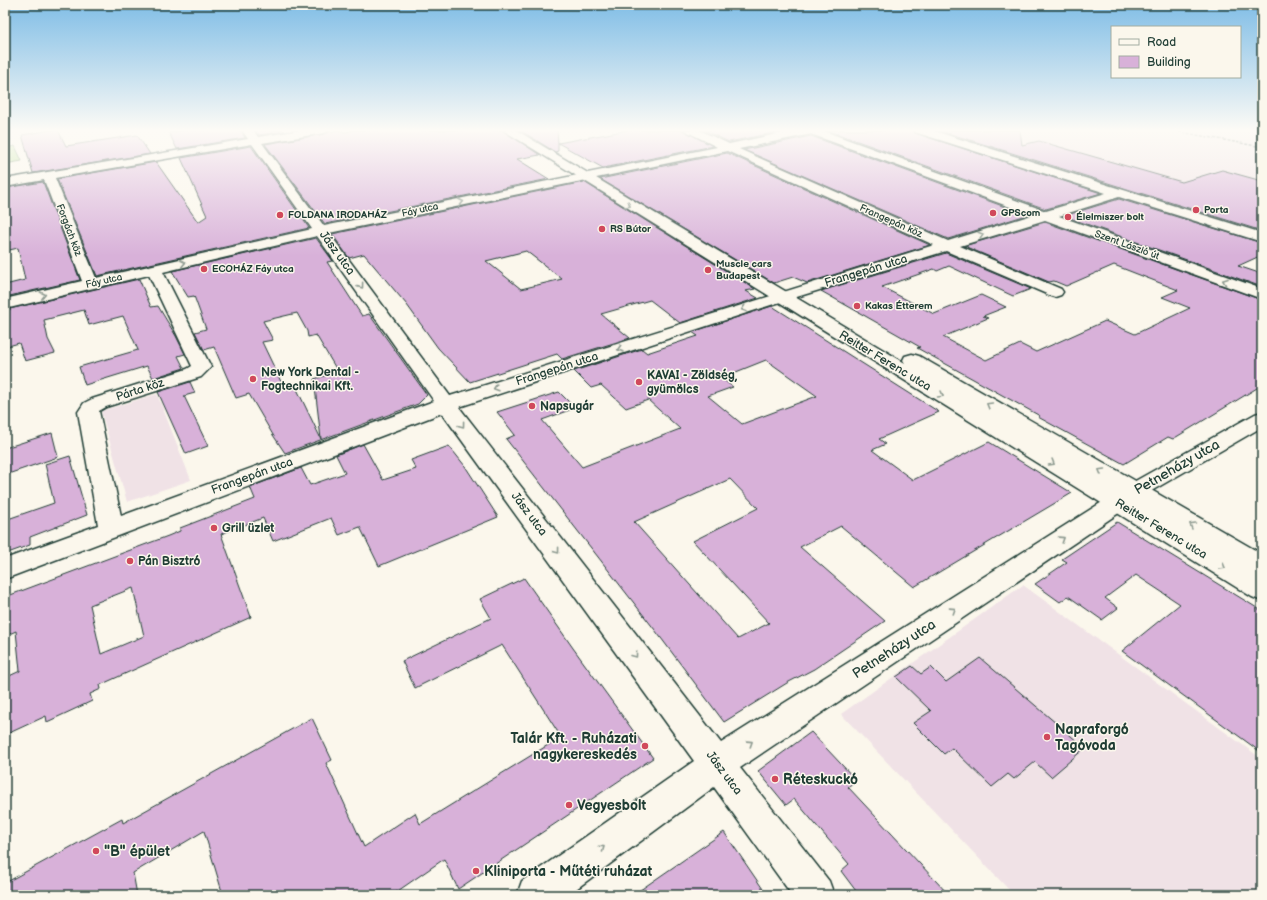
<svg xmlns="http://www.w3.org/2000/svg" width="1267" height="900" font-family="'Balsamiq Sans',sans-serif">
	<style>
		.built { fill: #f0e2e6 }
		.green { fill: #bbe09b; stroke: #6d8e68 }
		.building { fill: #d8b1d9; stroke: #1f3d34; fill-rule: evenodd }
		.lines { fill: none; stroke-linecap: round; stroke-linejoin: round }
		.minor-casing { stroke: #1f3d34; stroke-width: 3 }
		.tertiary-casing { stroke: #1f3d34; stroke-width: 3 }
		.minor { fill: #fbf7ec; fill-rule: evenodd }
		.tertiary { fill: #fbf7ec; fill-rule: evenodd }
		.rail { stroke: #1f3d34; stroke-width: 1.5; stroke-dasharray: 3 1.5; stroke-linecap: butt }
		.oneway { stroke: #8d9a90 }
		.poi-dot { fill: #d1495b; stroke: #fbf7ec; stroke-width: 1.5 }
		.labels { text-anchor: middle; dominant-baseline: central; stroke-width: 3; stroke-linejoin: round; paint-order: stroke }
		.far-street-label { font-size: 10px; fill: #1f3d34; stroke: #fbf7ec }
		.far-poi-label { font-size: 10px; font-weight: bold; fill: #1f3d34; stroke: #fbf7ec; text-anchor: start }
		.street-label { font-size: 12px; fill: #1f3d34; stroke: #fbf7ec }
		.poi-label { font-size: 12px; font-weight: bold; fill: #1f3d34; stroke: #fbf7ec; text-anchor: start }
		.near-street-label { font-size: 14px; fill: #1f3d34; stroke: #fbf7ec }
		.near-poi-label { font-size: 14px; font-weight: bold; fill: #1f3d34; stroke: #fbf7ec; text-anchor: start }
	</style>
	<rect width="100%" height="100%" fill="#fbf7ec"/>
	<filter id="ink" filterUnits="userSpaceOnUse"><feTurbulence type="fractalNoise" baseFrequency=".025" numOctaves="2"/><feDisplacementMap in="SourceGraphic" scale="8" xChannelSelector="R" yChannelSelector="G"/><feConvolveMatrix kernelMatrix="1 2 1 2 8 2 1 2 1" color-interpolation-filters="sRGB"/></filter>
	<g filter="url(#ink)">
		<!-- built -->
		<g class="built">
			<path d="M908 131H1262V242Z"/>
			<path d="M157 394 191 480 127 502 101 411Z"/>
			<path d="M1023 585 1262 759V895H1014L841 714Z"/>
		</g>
		<!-- green -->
		<path class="green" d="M15 146 22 161 5 164V148Z"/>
		<!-- building -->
		<g class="building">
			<path d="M51 130H58L66 146 137 135 150 154 33 173 22 135Z"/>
			<path d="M185 130H241L245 138 177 149 169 133Z"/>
			<path d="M255 130H284L285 131 259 135Z"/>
			<path d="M337 130 345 132 356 130H502L540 155 517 159 549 179 325 224 265 144 324 134Z"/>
			<path d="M520 130H557L558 143 628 130H683L713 146 603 168 558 143V151L555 152Z"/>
			<path d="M704 130H786L729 142Z"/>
			<path d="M827 130H913L915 133 1101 193 1046 209Z"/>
			<path d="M938 130H1020L1022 145 1039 141 1182 182 1222 170 1262 181V231Z"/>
			<path d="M811 136 1027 215 948 239 744 150Z"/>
			<path d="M251 146 309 228 97 276 57 179 156 162 198 222 207 216 181 158Z"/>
			<path d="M727 153 930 245 807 283 793 277 774 283 600 179Z"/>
			<path d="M43 182 80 280 5 297V285L25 280 18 248 5 251V188Z"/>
			<path d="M584 182 755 289 746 291 758 298 680 323 650 300 601 314 630 338 562 359 557 354 470 382 438 348 407 305 364 254 349 258 332 234ZM526 251 562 279 521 289 486 261Z"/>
			<path d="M1119 199 1262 243V255L1238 266 1262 274V287L1064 216Z"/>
			<path d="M1045 222 1262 300V385L1173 439 1168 437 1124 464 1038 417 1040 416 917 348 920 347 821 291 946 253 1031 289 1013 296 949 266 937 271 934 269 882 287 934 314 981 295 1006 307 983 316 988 318 943 337 986 360 1020 344 1036 352 1105 321 1135 334 1190 308 1162 297 1178 290 1114 265 1066 286 1054 281 1049 282 964 246Z"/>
			<path d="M316 238 333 261 327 262 362 316 369 314 427 395 418 404 285 453 273 435 249 394 236 398 214 347 204 350 195 332 206 329 194 296 188 297 172 271ZM297 313 307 331 308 337 316 335 338 372 314 379 321 439 295 385 284 388 262 342 273 340 263 321Z"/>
			<path d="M139 279 151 307 158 306 176 336 185 354 178 356 184 368 153 378 147 366 85 385 79 367 138 350 123 316 89 325 84 310 44 320 48 339 55 353 25 361 19 343 5 347V310Z"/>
			<path d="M772 306 939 412 879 439 886 444 872 450 913 480 989 442 1072 493 914 587 841 526 800 547 885 621 814 669 787 683 724 722 655 630 506 439 515 435 497 412 559 392 575 408 542 420 582 467 680 429 648 400 626 408 601 385 591 388 574 371 642 349 647 353 698 336 692 332ZM766 360 817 396 742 424 708 396 733 387 721 378ZM730 479 758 508 693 541 769 623 738 639 634 522Z"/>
			<path d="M190 382 195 393 184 396 208 446 186 454 158 392Z"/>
			<path d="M52 433 58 457 5 475V448Z"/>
			<path d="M363 444 383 480 416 469 411 460 449 446 465 466 498 517 379 566 360 527 339 535 331 518 273 541 263 518 221 534 251 617 100 685 101 689 90 694 92 701 47 722 46 716 5 735V678L20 671 16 631 5 636V597L168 536 180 531V528L255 499 250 487 301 468 310 485 345 473 336 455ZM133 588 144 636 101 654 90 605Z"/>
			<path d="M70 456 87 515 30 537V545L5 554V520L54 503 45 464Z"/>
			<path d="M1117 522 1262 611V753L1122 651 1180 604 1136 575 1105 598 1118 608 1102 620 1068 596 1060 602 1035 584 1067 562 1062 559Z"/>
			<path d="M524 578 573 648 653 758 458 889 444 859 392 895H223L204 831 133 873 137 895H5V883L122 819 123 823 312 718 332 760 326 763 364 847 415 813 420 824 561 737 502 645 415 688 402 661 491 618 480 599Z"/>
			<path d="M980 658 1085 748 1051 777 1035 762 1014 779 1008 774 992 787 952 748 944 754 913 723 931 711 896 677 912 666 921 674 931 667 946 682Z"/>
			<path d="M811 732 856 780 848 787 949 895H859L841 871 849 864 794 799 786 805 758 771Z"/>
			<path d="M724 832 767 895H633Z"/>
		</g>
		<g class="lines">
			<defs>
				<path id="minor" d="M242 130H253L258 137 301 130H329L324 133 262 143 324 226 717 147 684 130H699L729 144 796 130H821L1046 211 1106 193 915 132 914 130H931L1262 233V242L1119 197 1059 216 1262 289V299L1045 220 960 246 1061 289 1063 292 1061 295 1055 297 1049 295 946 251 774 304 459 407 721 743 1137 480 1255 414 1262 412V427L1153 490 740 768 829 881 834 895H792L714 787 568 895H517L522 881 694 761 442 413 5 579V559L98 525 78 412 84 403 92 399 187 369 192 366 149 275 5 309V299L82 281 44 180 5 187V179L248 139ZM811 134 1032 215 948 241 739 149ZM252 144 312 229 96 278 55 178ZM727 151 934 245 450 396 329 233ZM317 236 434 401 121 516 99 411 106 407 201 377 211 367 163 272Z"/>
				<path id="tertiary" d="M503 130H516L905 363 903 360 905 356 912 354 919 356 1262 554V576L1259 575 1262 577V601L1252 597Z"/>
			</defs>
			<!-- minor casing -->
			<use href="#minor" class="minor-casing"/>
			<!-- tertiary casing -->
			<use href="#tertiary" class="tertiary-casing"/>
			<!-- minor -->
			<use href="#minor" class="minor"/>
			<!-- tertiary -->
			<use href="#tertiary" class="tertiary"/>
			<!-- rail -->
			<path class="rail" d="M1170 130 1262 147"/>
		</g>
		<!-- one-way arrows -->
		<defs><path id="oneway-chevron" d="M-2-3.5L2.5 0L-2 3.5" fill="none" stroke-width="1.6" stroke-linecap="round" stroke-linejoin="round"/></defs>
		<g class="oneway">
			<use href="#oneway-chevron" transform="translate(461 202) rotate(-12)"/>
			<use href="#oneway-chevron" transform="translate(628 205) rotate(31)"/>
			<use href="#oneway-chevron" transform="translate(981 235) rotate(-17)"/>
			<use href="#oneway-chevron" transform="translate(183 263) rotate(-13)"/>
			<use href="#oneway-chevron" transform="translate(1225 281) rotate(-160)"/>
			<use href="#oneway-chevron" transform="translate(361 286) rotate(54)"/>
			<use href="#oneway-chevron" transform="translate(43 295) rotate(-13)"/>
			<use href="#oneway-chevron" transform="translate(744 309) rotate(162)"/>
			<use href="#oneway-chevron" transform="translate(620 349) rotate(162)"/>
			<use href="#oneway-chevron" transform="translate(496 388) rotate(162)"/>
			<use href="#oneway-chevron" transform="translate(941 395) rotate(31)"/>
			<use href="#oneway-chevron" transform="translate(989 405) rotate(-150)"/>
			<use href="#oneway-chevron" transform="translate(462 425) rotate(53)"/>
			<use href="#oneway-chevron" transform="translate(1052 463) rotate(31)"/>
			<use href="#oneway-chevron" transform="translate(1101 471) rotate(-150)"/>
			<use href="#oneway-chevron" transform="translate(1192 525) rotate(-150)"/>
			<use href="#oneway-chevron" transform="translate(1062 539) rotate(-33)"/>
			<use href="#oneway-chevron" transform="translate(557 551) rotate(53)"/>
			<use href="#oneway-chevron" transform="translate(1223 567) rotate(31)"/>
			<use href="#oneway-chevron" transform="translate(953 610) rotate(-33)"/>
			<use href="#oneway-chevron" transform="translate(635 655) rotate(53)"/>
			<use href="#oneway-chevron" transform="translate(750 743) rotate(-33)"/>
			<use href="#oneway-chevron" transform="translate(602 848) rotate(-36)"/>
		</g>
	</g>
	<!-- sky -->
	<linearGradient id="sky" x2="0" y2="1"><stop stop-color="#7fbde6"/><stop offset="0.51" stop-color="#fdfbf6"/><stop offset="1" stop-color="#fdfbf6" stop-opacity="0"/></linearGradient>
	<rect width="1267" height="256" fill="url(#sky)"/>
	<!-- markers -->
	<g class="poi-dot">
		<circle cx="1196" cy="210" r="4"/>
		<circle cx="993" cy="213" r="4"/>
		<circle cx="280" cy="215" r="4"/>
		<circle cx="1068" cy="217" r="4"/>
		<circle cx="602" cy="229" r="4"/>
		<circle cx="204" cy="269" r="4"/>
		<circle cx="708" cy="270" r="4"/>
		<circle cx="857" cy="306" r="4"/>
		<circle cx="253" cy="379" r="4"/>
		<circle cx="639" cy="382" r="4"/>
		<circle cx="532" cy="406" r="4"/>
		<circle cx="214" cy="528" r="4"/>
		<circle cx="130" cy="561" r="4"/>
		<circle cx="1047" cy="737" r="4"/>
		<circle cx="645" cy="746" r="4"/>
		<circle cx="775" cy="779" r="4"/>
		<circle cx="569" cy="805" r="4"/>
		<circle cx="96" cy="851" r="4"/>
		<circle cx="476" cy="871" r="4"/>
	</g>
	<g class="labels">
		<!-- far-street labels -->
		<g class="far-street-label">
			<text transform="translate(420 210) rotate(-12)">Fáy utca</text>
			<text transform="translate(891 221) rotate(24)">Frangepán köz</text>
			<text transform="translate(69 230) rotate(69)">Forgách köz</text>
			<text transform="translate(1127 245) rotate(20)">Szent László út</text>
			<text transform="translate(104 281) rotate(-13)">Fáy utca</text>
		</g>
		<!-- far-poi labels -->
		<g class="far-poi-label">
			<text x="1204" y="210">Porta</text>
			<text x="1001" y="213">GPScom</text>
			<text x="288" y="215">FOLDANA IRODAHÁZ</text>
			<text x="1076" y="217">Élelmiszer bolt</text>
			<text x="610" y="229">RS Bútor</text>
			<text x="716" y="264">Muscle cars<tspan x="716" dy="12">Budapest</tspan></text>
			<text x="212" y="269">ECOHÁZ Fáy utca</text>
			<text x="865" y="306">Kakas Étterem</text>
		</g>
		<!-- street labels -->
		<g class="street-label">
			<text transform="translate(337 253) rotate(54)">Jász utca</text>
			<text transform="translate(866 271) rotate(-17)">Frangepán utca</text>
			<text transform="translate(885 361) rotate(31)">Reitter Ferenc utca</text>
			<text transform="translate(557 369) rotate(-18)">Frangepán utca</text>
			<text transform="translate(140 390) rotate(-18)">Párta köz</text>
			<text transform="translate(252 476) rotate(-20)">Frangepán utca</text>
			<text transform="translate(529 514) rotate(53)">Jász utca</text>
			<text transform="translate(1161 529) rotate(31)">Reitter Ferenc utca</text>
			<text transform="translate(724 773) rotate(53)">Jász utca</text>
		</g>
		<!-- poi labels -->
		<g class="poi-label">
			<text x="261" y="372">New York Dental -<tspan x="261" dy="14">Fogtechnikai Kft.</tspan></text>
			<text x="647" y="375">KAVAI - Zöldség,<tspan x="647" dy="14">gyümölcs</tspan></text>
			<text x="540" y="406">Napsugár</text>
			<text x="222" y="528">Grill üzlet</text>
			<text x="138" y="561">Pán Bisztró</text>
		</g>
		<!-- near-street labels -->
		<g class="near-street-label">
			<text transform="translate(1177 467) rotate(-30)">Petneházy utca</text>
			<text transform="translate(894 649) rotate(-33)">Petneházy utca</text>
		</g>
		<!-- near-poi labels -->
		<g class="near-poi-label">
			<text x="1055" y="729">Napraforgó<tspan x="1055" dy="16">Tagóvoda</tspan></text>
			<text x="637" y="738" text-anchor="end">Talár Kft. - Ruházati<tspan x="637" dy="16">nagykereskedés</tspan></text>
			<text x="783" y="779">Réteskuckó</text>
			<text x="577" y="805">Vegyesbolt</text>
			<text x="104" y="851">"B" épület</text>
			<text x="484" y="871">Kliniporta - Műtéti ruházat</text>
		</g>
	</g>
	<!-- margin -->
	<rect width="1267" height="900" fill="none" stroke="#fbf7ec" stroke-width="20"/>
	<rect x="10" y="10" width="1247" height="880" fill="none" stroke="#1f3d34" stroke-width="1.5" filter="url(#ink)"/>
	<!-- legend -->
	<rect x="1111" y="26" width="130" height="52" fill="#fbf7ec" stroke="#a3ada2"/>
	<rect x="1119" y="39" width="20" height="6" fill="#fbf7ec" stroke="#a3ada2"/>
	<text x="1147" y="46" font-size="12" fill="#1f3d34">Road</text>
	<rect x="1119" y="56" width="20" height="12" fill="#d8b1d9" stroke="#a3ada2"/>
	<text x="1147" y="66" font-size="12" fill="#1f3d34">Building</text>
</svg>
